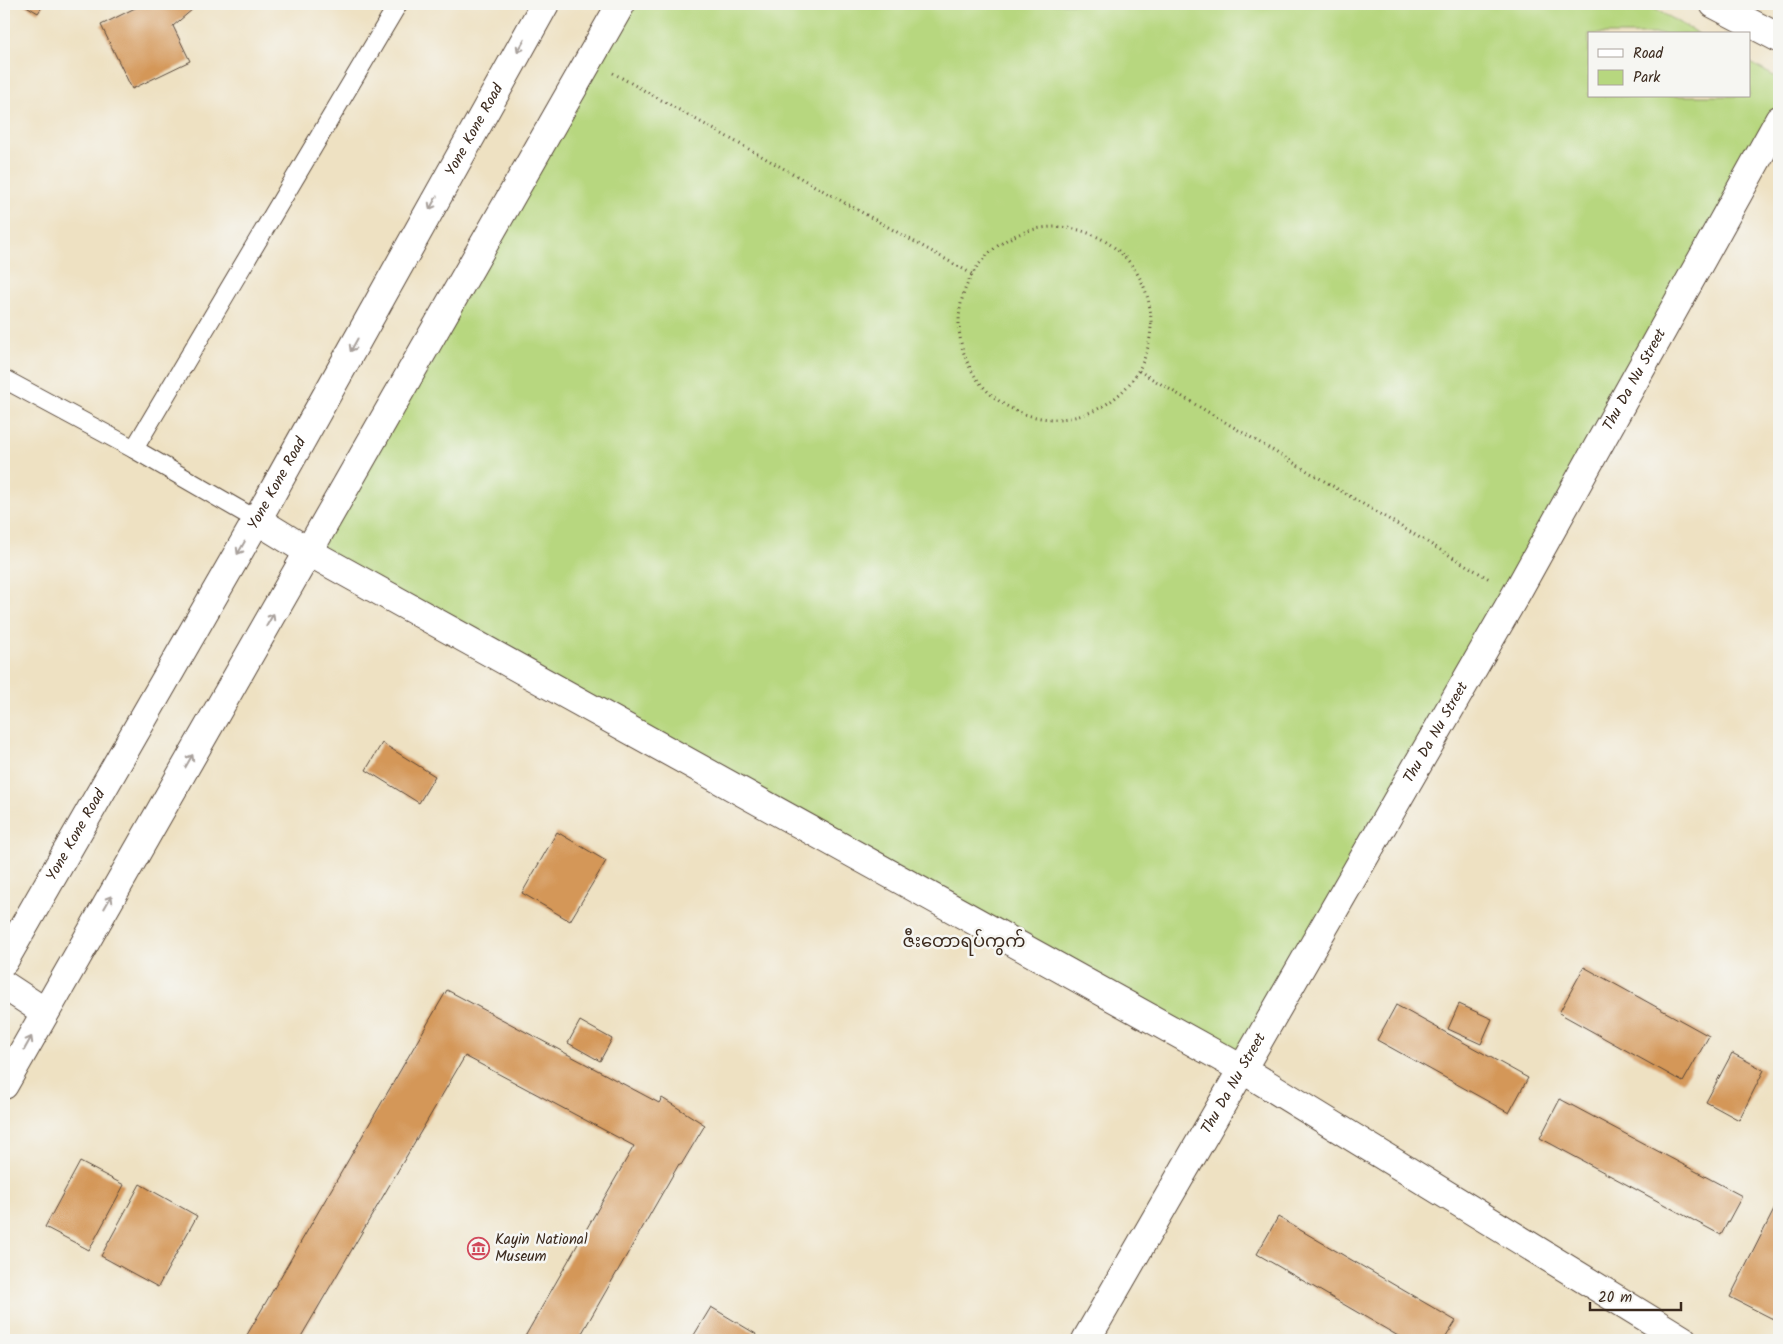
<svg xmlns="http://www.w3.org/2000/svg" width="1783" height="1344" font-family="Kalam,'Noto Sans Myanmar',sans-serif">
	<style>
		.green { fill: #b7d77f; stroke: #79804e }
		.building { fill: #d49759 }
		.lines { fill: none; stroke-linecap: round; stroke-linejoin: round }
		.service-casing { stroke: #564537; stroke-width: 20 }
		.minor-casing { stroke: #564537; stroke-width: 30 }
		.tertiary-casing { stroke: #564537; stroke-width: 30 }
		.path { stroke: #564537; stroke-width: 3; stroke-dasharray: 1 4; stroke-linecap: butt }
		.service { stroke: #fff; stroke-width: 18 }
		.minor { stroke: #fff; stroke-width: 28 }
		.tertiary { stroke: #fff; stroke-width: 28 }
		.oneway { stroke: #a79f9a }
		.labels { text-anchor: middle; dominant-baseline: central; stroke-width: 5; stroke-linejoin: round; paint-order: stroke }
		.street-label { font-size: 15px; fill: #3b2a1e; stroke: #f6f6f2 }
		.poi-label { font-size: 15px; fill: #3b2a1e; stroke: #f6f6f2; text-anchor: start }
		.quarter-label { font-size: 18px; fill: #3b2a1e; stroke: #f6f6f2 }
	</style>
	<rect width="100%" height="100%" fill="#f6f6f2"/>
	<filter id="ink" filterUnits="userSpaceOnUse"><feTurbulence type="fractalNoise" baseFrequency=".02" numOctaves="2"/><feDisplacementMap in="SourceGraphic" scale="10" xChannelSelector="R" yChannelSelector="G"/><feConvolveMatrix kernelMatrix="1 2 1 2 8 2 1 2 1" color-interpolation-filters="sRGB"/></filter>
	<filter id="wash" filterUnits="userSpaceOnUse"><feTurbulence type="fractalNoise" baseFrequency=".0096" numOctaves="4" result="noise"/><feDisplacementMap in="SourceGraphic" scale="20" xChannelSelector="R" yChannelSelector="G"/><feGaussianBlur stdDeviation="1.12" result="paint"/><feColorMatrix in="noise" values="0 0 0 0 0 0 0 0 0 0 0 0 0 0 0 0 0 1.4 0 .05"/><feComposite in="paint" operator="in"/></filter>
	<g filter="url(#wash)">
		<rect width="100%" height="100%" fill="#eee1c2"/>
		<!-- green -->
		<path class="green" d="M621 4H1646L1699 34H1589V96H1749V62L1779 79V133L1242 1069 309 552Z"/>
		<g id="blocks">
			<!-- building -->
			<g class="building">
				<path d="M23 4H44L38 13Z"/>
				<path d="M143 4H189L193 9 173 26 190 61 132 89 101 25Z"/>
				<path d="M382 743 435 776 419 803 366 770Z"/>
				<path d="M557 832 606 861 570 921 522 893Z"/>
				<path d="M1584 967 1709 1036 1683 1082 1559 1013Z"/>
				<path d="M447 990 659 1103 662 1098 705 1125 681 1165 679 1164 578 1340H523L634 1146 465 1056 299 1340H244Z"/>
				<path d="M1459 1004 1492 1019 1481 1044 1448 1029Z"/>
				<path d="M1396 1005 1528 1078 1509 1113 1377 1040Z"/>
				<path d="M580 1021 612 1039 600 1061 568 1043Z"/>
				<path d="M1732 1053 1764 1070 1739 1120 1706 1102Z"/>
				<path d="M1560 1099 1742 1196 1721 1235 1540 1138Z"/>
				<path d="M80 1162 124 1185 89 1250 45 1227Z"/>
				<path d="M140 1184 197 1216 158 1287 101 1256Z"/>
				<path d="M1779 1200V1322L1730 1297Z"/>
				<path d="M1278 1217 1456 1321 1444 1340H1405L1257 1254Z"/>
				<path d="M711 1307 756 1334 753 1340H691Z"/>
			</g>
		</g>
	</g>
	<g filter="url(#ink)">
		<use href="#blocks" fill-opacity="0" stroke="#564537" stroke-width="1"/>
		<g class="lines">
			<defs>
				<g id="service">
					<path d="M4 379 134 449 257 520"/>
					<path d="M134 449 398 4"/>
				</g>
				<g id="minor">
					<path d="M1714 4 1779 38"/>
					<path d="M257 520 309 552 1242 1069 1683 1340"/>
					<path id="s1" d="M1086 1340 1516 594 1779 120"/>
				</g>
				<g id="tertiary">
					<path id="s2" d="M4 961 257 520 545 4"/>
					<path d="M4 985 45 1012"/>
					<path d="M4 1085 621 4"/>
				</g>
			</defs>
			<!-- service casing -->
			<use href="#service" class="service-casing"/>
			<!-- minor casing -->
			<use href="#minor" class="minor-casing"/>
			<!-- tertiary casing -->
			<use href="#tertiary" class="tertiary-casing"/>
			<!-- path -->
			<g class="path">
				<path d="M613 73 972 274"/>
				<circle cx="1055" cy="323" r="96"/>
				<path d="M1139 371 1491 580"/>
			</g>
			<!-- service -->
			<use href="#service" class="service"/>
			<!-- minor -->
			<use href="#minor" class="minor"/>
			<!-- tertiary -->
			<use href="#tertiary" class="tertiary"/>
		</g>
		<!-- one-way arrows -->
		<defs><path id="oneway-shaft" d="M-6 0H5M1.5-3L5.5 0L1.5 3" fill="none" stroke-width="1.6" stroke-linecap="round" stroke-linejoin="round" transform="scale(1.25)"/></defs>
		<g class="oneway">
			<use href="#oneway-shaft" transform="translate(521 46) rotate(119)"/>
			<use href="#oneway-shaft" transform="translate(433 203) rotate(119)"/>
			<use href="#oneway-shaft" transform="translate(354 345) rotate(119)"/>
			<use href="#oneway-shaft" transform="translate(241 548) rotate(120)"/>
			<use href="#oneway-shaft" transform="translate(270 620) rotate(-60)"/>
			<use href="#oneway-shaft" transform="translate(189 761) rotate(-60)"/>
			<use href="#oneway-shaft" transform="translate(108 902) rotate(-60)"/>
			<use href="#oneway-shaft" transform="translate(28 1043) rotate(-61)"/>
		</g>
	</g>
	<!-- icons -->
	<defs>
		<symbol id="museum-ring" viewBox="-11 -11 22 22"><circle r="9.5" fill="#f6f6f2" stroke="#d1495b" stroke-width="1.5"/><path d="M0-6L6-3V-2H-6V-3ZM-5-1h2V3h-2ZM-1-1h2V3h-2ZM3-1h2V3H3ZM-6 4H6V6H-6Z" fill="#d1495b"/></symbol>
	</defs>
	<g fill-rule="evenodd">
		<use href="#museum-ring" x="466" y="1236" width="25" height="25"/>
	</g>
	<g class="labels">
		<!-- street labels -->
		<g class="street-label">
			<text stroke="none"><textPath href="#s2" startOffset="955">Yone Kone Road</textPath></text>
			<text stroke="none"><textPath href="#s1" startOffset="1106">Thu Da Nu Street</textPath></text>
			<text stroke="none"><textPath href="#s2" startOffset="550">Yone Kone Road</textPath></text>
			<text stroke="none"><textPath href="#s1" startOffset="701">Thu Da Nu Street</textPath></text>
			<text stroke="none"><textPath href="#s2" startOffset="145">Yone Kone Road</textPath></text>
			<text stroke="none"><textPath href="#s1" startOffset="296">Thu Da Nu Street</textPath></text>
		</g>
		<!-- poi labels -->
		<g class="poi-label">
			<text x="495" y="1240">Kayin National<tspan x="495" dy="17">Museum</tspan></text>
		</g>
		<!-- quarter labels -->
		<g class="quarter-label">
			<text x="964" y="942">ဇီးတောရပ်ကွက်</text>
		</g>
	</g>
	<!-- margin -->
	<rect width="1783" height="1344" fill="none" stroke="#f6f6f2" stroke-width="20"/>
	<!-- legend -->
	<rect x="1588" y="32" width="162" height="65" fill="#f6f6f2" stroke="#aba49d"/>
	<rect x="1598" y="49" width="25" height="8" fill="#ffffff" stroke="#aba49d"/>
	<text x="1633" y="58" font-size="15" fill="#3b2a1e">Road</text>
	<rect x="1598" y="70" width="25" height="15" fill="#b7d77f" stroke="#aba49d"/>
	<text x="1633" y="82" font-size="15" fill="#3b2a1e">Park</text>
	<!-- scale -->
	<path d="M1590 1302v8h91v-8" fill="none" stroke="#3b2a1e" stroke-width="2.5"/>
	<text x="1598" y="1302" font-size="15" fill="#3b2a1e" stroke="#f6f6f2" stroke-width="4" paint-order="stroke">20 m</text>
</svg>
